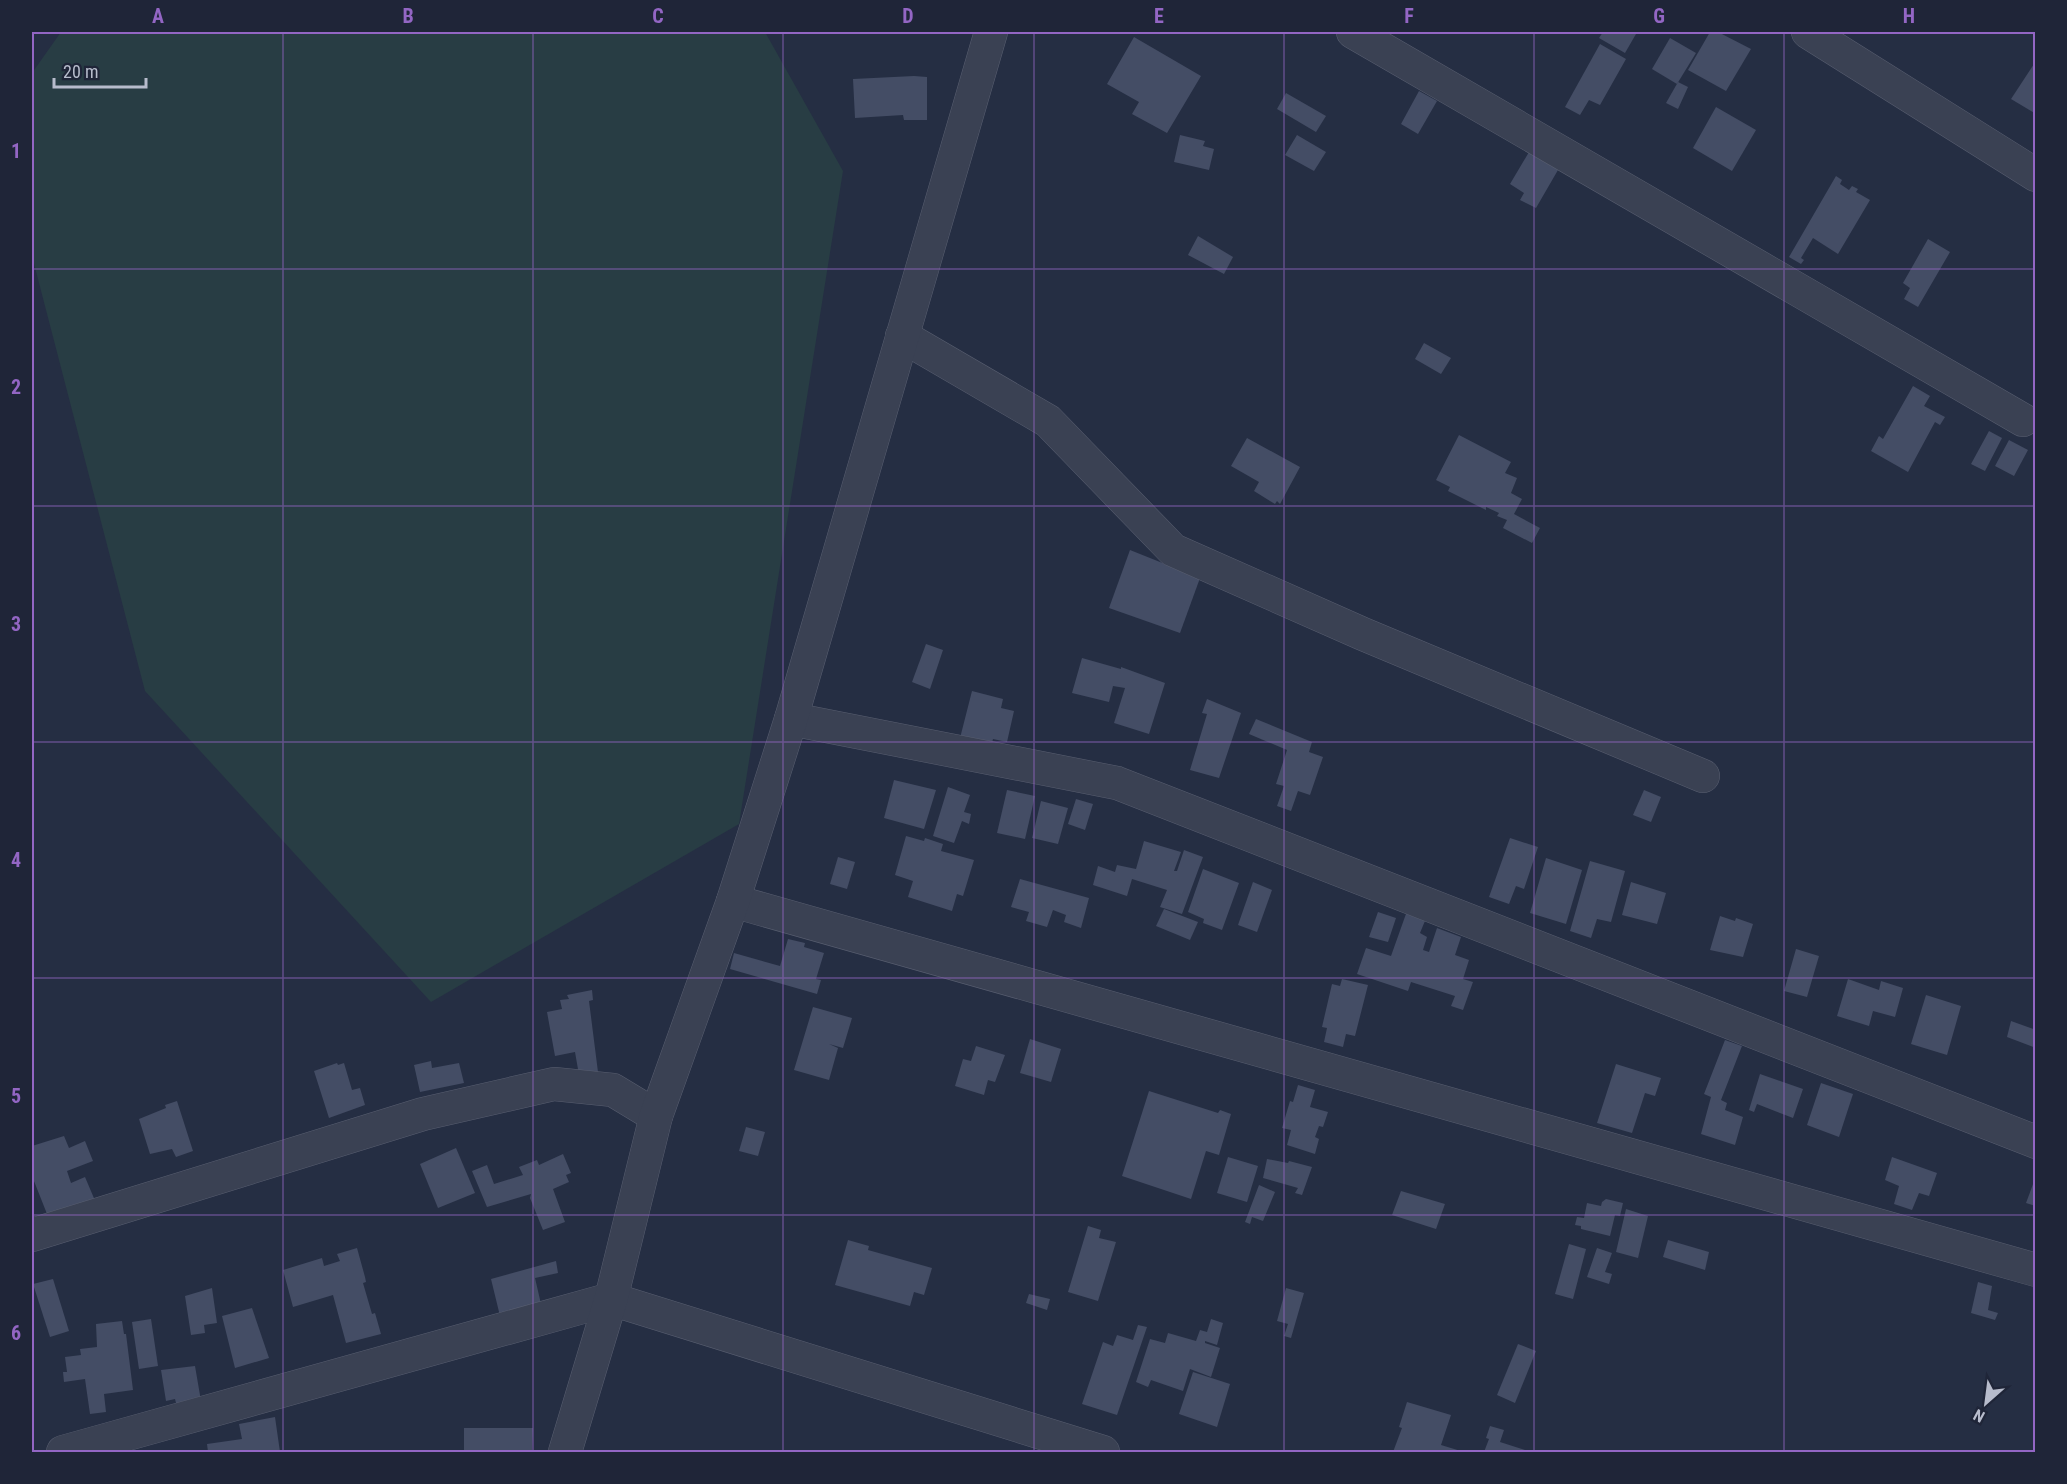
<svg xmlns="http://www.w3.org/2000/svg" width="2067" height="1484" font-family="'Roboto Condensed',sans-serif">
	<style>
		.green { fill: #283d44 }
		.building { fill: #444d65 }
		.lines { fill: none; stroke-linecap: round; stroke-linejoin: round }
		.street-casing { stroke: #585e70; stroke-width: 34 }
		.street { stroke: #3a4153; stroke-width: 33 }
		.grid { fill: none; stroke: #9366c4; stroke-width: 1.5; stroke-opacity: 0.55 }
		.neatline { fill: none; stroke: #9366c4; stroke-width: 2 }
		.grid-label { font-size: 20px; text-anchor: middle; font-weight: bold; fill: #9366c4 }
	</style>
	<rect width="100%" height="100%" fill="#252e43"/>
	<!-- green -->
	<path class="green" d="M61 32H765L843 171 739 824 431 1002 145 691 32 256V73Z"/>
	<!-- building -->
	<g class="building">
		<path d="M1603 32H1631L1636 34 1625 53 1599 38Z"/>
		<path d="M1710 32H1718L1751 49 1726 91 1688 70Z"/>
		<path d="M1134 37 1201 76 1167 133 1132 114 1139 102 1107 84Z"/>
		<path d="M1670 38 1696 53 1677 84 1652 69Z"/>
		<path d="M1600 44 1626 59 1600 105 1589 100 1580 115 1565 107Z"/>
		<path d="M2036 61V114L2011 99Z"/>
		<path d="M914 76 927 77V120H904L903 115 855 118 853 79Z"/>
		<path d="M1678 82 1688 87 1678 109 1666 103Z"/>
		<path d="M1419 91 1437 101 1418 134 1401 124Z"/>
		<path d="M1286 93 1326 116 1316 132 1277 109Z"/>
		<path d="M1716 107 1756 130 1732 171 1693 148Z"/>
		<path d="M1180 135 1205 141 1203 146 1214 149 1209 170 1174 162Z"/>
		<path d="M1297 135 1326 152 1314 171 1285 155Z"/>
		<path d="M1529 152 1558 170 1536 208 1520 200 1524 193 1510 184Z"/>
		<path d="M1836 176 1842 180 1840 184 1849 190 1852 186 1858 189 1856 192 1870 200 1838 254 1813 238 1801 258 1804 260 1801 264 1789 257Z"/>
		<path d="M1198 236 1233 257 1224 274 1188 255Z"/>
		<path d="M1928 239 1950 252 1918 307 1904 299 1910 288 1903 283Z"/>
		<path d="M1424 343 1451 358 1441 374 1415 359Z"/>
		<path d="M1913 386 1930 396 1924 406 1945 417 1940 425 1935 422 1908 472 1871 451 1879 436 1883 439Z"/>
		<path d="M1989 431 2002 438 1985 471 1971 464Z"/>
		<path d="M1459 435 1511 462 1505 473 1517 478 1511 493 1522 499 1514 514 1540 528 1532 543 1503 528 1507 520 1497 516 1499 513 1486 507V510L1448 491 1450 487 1436 480Z"/>
		<path d="M1247 438 1300 467 1280 504 1277 501 1275 504 1254 491 1259 482 1231 466Z"/>
		<path d="M2009 440 2028 450 2014 476 1995 466Z"/>
		<path d="M1130 550 1200 578 1180 633 1109 608Z"/>
		<path d="M926 644 943 650 930 689 912 682Z"/>
		<path d="M1082 658 1121 669V667L1165 683 1149 734 1114 723 1125 688 1113 686 1109 702 1072 693Z"/>
		<path d="M972 691 1003 699 1001 708 1014 711 1007 742 993 739 990 750 959 742Z"/>
		<path d="M1207 699 1241 713 1219 778 1190 770 1207 714 1202 713Z"/>
		<path d="M1256 719 1312 742 1309 752 1323 757 1310 795 1298 791 1291 811 1277 806 1284 786 1276 784 1287 750 1249 734Z"/>
		<path d="M894 780 936 790 924 829 884 818Z"/>
		<path d="M948 787 970 795 964 812 971 814 969 824 962 821 954 843 933 836Z"/>
		<path d="M1007 790 1035 796 1025 839 997 833Z"/>
		<path d="M1644 790 1661 797 1651 822 1633 815Z"/>
		<path d="M1076 799 1093 804 1085 830 1068 824Z"/>
		<path d="M1041 801 1068 808 1058 844 1032 838Z"/>
		<path d="M906 836 924 841 925 838 943 844 941 851 974 860 963 896 957 894 952 911 908 897 913 881 895 875Z"/>
		<path d="M1510 838 1538 847 1524 889 1516 886 1509 904 1489 897Z"/>
		<path d="M1144 841 1181 852 1174 871H1177L1184 850 1203 857 1182 914 1160 907 1167 890 1132 879 1127 896 1093 885 1098 866 1115 872 1117 865 1136 869Z"/>
		<path d="M838 857 855 862 847 889 830 884Z"/>
		<path d="M1546 858 1582 870 1566 924 1530 913Z"/>
		<path d="M1590 861 1625 871 1611 922 1597 919 1591 938 1570 931Z"/>
		<path d="M1203 869 1239 883 1222 930 1203 923 1204 919 1188 912Z"/>
		<path d="M1020 879 1089 898 1081 928 1064 922 1066 915 1053 910 1047 927 1026 921 1029 912 1011 907Z"/>
		<path d="M1253 882 1272 890 1257 932 1238 925Z"/>
		<path d="M1631 882 1666 893 1657 924 1622 915Z"/>
		<path d="M1164 909 1198 922 1190 940 1156 926Z"/>
		<path d="M1407 911 1427 916 1420 933 1427 937 1423 950 1429 952 1437 928 1461 937 1455 955 1469 960 1463 979 1473 982 1463 1010 1451 1006 1455 996 1411 982 1408 991 1357 974 1366 948 1391 956Z"/>
		<path d="M1378 912 1396 918 1388 942 1369 937Z"/>
		<path d="M1720 916 1735 921 1736 918 1753 924 1743 957 1710 950Z"/>
		<path d="M788 939 805 943 804 947 824 953 816 979 821 980 817 994 730 969 734 953 780 966Z"/>
		<path d="M1796 949 1819 956 1807 997 1784 991Z"/>
		<path d="M1342 979 1368 985 1355 1036 1346 1034 1343 1047 1324 1042 1327 1028 1322 1027 1332 984 1340 986Z"/>
		<path d="M1848 979 1879 990 1881 981 1903 988 1895 1017 1873 1011 1869 1026 1837 1016Z"/>
		<path d="M592 990 593 1000 589 1001 598 1072 579 1075 575 1052 555 1056 547 1012 562 1009 560 1000 569 999 567 995Z"/>
		<path d="M1926 995 1961 1006 1947 1055 1911 1044Z"/>
		<path d="M813 1007 852 1018 843 1048 829 1044 838 1048 829 1080 794 1070Z"/>
		<path d="M2011 1021 2036 1030V1048L2007 1037Z"/>
		<path d="M1030 1039 1061 1049 1051 1082 1020 1073Z"/>
		<path d="M1725 1040 1742 1046 1721 1100 1727 1103 1725 1110 1743 1117 1735 1145 1701 1134 1711 1097 1704 1094Z"/>
		<path d="M976 1046 1005 1055 995 1082 988 1080 984 1095 955 1086 963 1059 971 1061Z"/>
		<path d="M431 1061 432 1068 459 1063 464 1083 420 1092 414 1065Z"/>
		<path d="M337 1063 338 1065 344 1063 352 1090 360 1088 365 1105 329 1118 314 1071Z"/>
		<path d="M1616 1064 1661 1078 1655 1096 1645 1093 1632 1133 1597 1123Z"/>
		<path d="M1760 1074 1803 1089 1793 1118 1757 1104 1754 1112 1749 1110Z"/>
		<path d="M1821 1083 1853 1094 1839 1137 1807 1125Z"/>
		<path d="M1298 1085 1315 1090 1310 1107 1328 1112 1323 1127 1319 1126 1315 1137 1319 1139 1315 1154 1287 1145 1291 1130 1282 1128 1290 1101 1293 1102Z"/>
		<path d="M1149 1091 1218 1113 1220 1110 1231 1114 1219 1155 1206 1151 1191 1199 1122 1176Z"/>
		<path d="M177 1101 193 1151 176 1157 172 1149 150 1154 139 1119 166 1108 165 1105Z"/>
		<path d="M746 1127 765 1132 758 1156 739 1151Z"/>
		<path d="M64 1136 69 1148 85 1141 93 1161 67 1171 71 1183 85 1177 96 1203 49 1219 32 1176V1146Z"/>
		<path d="M456 1148 475 1193 438 1208 420 1164Z"/>
		<path d="M563 1154 571 1173 566 1175 569 1182 553 1189 565 1222 543 1230 530 1198 531 1194 487 1207 472 1171 487 1165 494 1184 523 1175 519 1167 537 1160 539 1165Z"/>
		<path d="M1228 1157 1258 1166 1247 1202 1217 1193Z"/>
		<path d="M1892 1157 1937 1173 1929 1196 1919 1193 1912 1210 1894 1204 1899 1186 1885 1180Z"/>
		<path d="M1267 1159 1288 1163 1289 1161 1312 1167 1302 1195 1295 1193 1298 1188 1263 1178Z"/>
		<path d="M2036 1176V1206L2026 1203Z"/>
		<path d="M1259 1185 1275 1192 1263 1221 1252 1217 1250 1224 1245 1222Z"/>
		<path d="M1401 1191 1445 1204 1436 1229 1392 1215Z"/>
		<path d="M1606 1199 1623 1203 1620 1216 1615 1215 1610 1236 1581 1229V1226L1575 1225 1577 1217 1584 1218 1587 1203 1601 1206 1602 1202Z"/>
		<path d="M1626 1209 1648 1216 1638 1258 1616 1252Z"/>
		<path d="M1088 1226 1101 1230 1099 1238 1116 1242 1098 1301 1068 1292Z"/>
		<path d="M848 1240 869 1246 868 1250 932 1268 924 1295 914 1292 910 1306 835 1285Z"/>
		<path d="M1668 1240 1709 1252 1705 1270 1663 1257Z"/>
		<path d="M1569 1244 1586 1249 1573 1299 1555 1294Z"/>
		<path d="M357 1248 365 1277 366 1282 363 1283 372 1314 375 1313 381 1334 346 1343 333 1295 293 1307 283 1270 322 1258 324 1266 340 1261 337 1254Z"/>
		<path d="M1597 1248 1612 1253 1605 1272 1612 1274 1609 1284 1587 1277Z"/>
		<path d="M556 1261 558 1273 535 1278 541 1304 500 1316 491 1279Z"/>
		<path d="M53 1279 69 1331 50 1337 33 1284Z"/>
		<path d="M1978 1282 1992 1286 1988 1310 1998 1313 1995 1320 1971 1313Z"/>
		<path d="M212 1288 217 1323 204 1325 205 1333 191 1335 185 1296Z"/>
		<path d="M1286 1288 1304 1293 1291 1338 1284 1336 1288 1324 1277 1321Z"/>
		<path d="M1029 1294 1050 1299 1047 1310 1026 1303Z"/>
		<path d="M252 1308 269 1358 235 1368 222 1316Z"/>
		<path d="M151 1319 158 1366 139 1369 132 1322Z"/>
		<path d="M1211 1319 1223 1323 1217 1345 1205 1341V1343L1220 1348 1211 1377 1190 1369 1183 1391 1151 1380 1148 1387 1136 1382 1150 1339 1165 1343 1168 1333 1196 1341 1200 1330 1207 1332Z"/>
		<path d="M122 1321 124 1334H126L133 1390 104 1394 106 1412 90 1414 85 1379 64 1382 63 1372H67L65 1357 81 1355 80 1349 97 1347 96 1324Z"/>
		<path d="M1138 1325 1147 1327 1117 1415 1082 1404 1103 1342 1113 1346 1117 1335 1133 1340Z"/>
		<path d="M1518 1344 1536 1351 1515 1403 1497 1395Z"/>
		<path d="M195 1366 201 1401 177 1407 175 1399 166 1401 161 1370Z"/>
		<path d="M1193 1372 1230 1384 1217 1427 1179 1414Z"/>
		<path d="M1407 1402 1451 1415 1441 1445 1464 1452H1393L1402 1428 1399 1427Z"/>
		<path d="M275 1417 280 1452H208L207 1444 242 1439 239 1424Z"/>
		<path d="M1490 1426 1504 1430 1500 1442 1525 1450 1524 1452H1484L1489 1439 1486 1438Z"/>
		<path d="M464 1428H533L532 1452H464Z"/>
	</g>
	<g class="lines">
		<defs>
			<g id="street">
				<path d="M1353 32 2023 420"/>
				<path d="M1808 32 2036 175"/>
				<path d="M902 336 1048 421 1173 550 1363 634 1703 776"/>
				<path d="M791 719 1117 783 2036 1142"/>
				<path d="M733 901 2036 1270"/>
				<path d="M32 1235 423 1114 554 1084 613 1090 656 1116"/>
				<path d="M63 1452 611 1299 1103 1452"/>
				<path d="M565 1452 611 1299 656 1116 733 901 791 719 991 32"/>
			</g>
		</defs>
		<!-- street casing -->
		<use href="#street" class="street-casing"/>
		<!-- street -->
		<use href="#street" class="street"/>
	</g>
	<!-- grid -->
	<path class="grid" d="M283 32V1452M533 32V1452M783 32V1452M1034 32V1452M1284 32V1452M1534 32V1452M1784 32V1452M32 269H2036M32 506H2036M32 742H2036M32 978H2036M32 1215H2036"/>
	<!-- border -->
	<rect width="2067" height="1484" fill="none" stroke="#1f2538" stroke-width="66"/>
	<!-- north arrow -->
	<g transform="translate(1986 1403) rotate(208)" stroke="#1f2538" stroke-width="4.5" paint-order="stroke">
	<path d="M0-4.5L10 22L0 15L-10 22Z" fill="#b7bccc"/>
	<text y="-9" font-size="16" font-weight="bold" text-anchor="middle" fill="#b7bccc">N</text>
	</g>
	<!-- scale -->
	<path d="M54 78v9h92v-9" fill="none" stroke="#b7bccc" stroke-width="3"/>
	<text x="63" y="78" font-size="18" fill="#b7bccc" stroke="#1f2538" stroke-width="4.5" paint-order="stroke">20 m</text>
	<rect x="33" y="33" width="2001" height="1418" class="neatline"/>
	<g class="grid-label">
		<text x="158" y="23">A</text>
		<text x="408" y="23">B</text>
		<text x="658" y="23">C</text>
		<text x="908" y="23">D</text>
		<text x="1159" y="23">E</text>
		<text x="1409" y="23">F</text>
		<text x="1659" y="23">G</text>
		<text x="1909" y="23">H</text>
		<text x="16" y="158">1</text>
		<text x="16" y="394">2</text>
		<text x="16" y="631">3</text>
		<text x="16" y="867">4</text>
		<text x="16" y="1103">5</text>
		<text x="16" y="1340">6</text>
	</g>
</svg>
